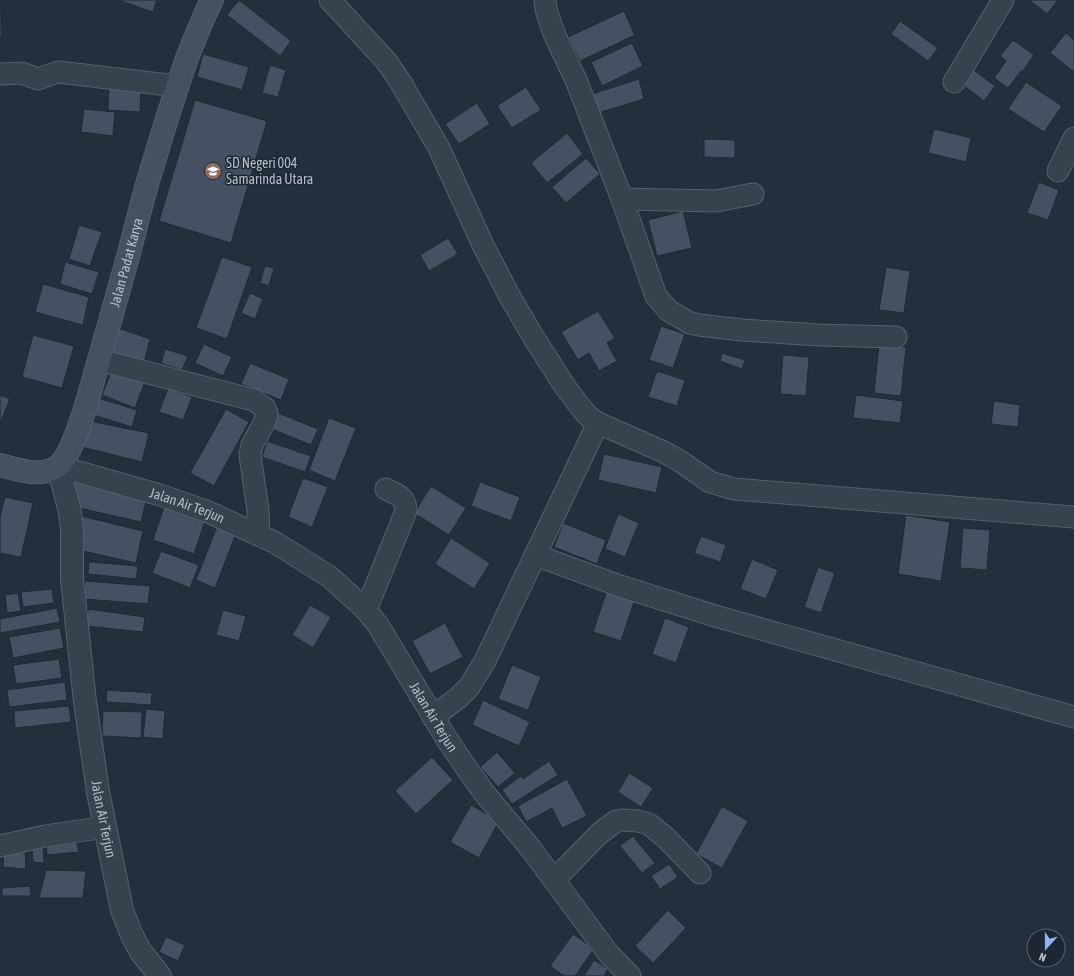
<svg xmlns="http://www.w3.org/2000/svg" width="1074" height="976" font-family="'Asap Condensed',sans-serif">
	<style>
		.building { fill: #455162; stroke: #1f2835 }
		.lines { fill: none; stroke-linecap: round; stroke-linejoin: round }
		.minor-casing { stroke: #565f6c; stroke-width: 23 }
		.tertiary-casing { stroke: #565f6c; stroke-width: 24 }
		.secondary-casing { stroke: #565f6c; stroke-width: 24 }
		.minor { stroke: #38414e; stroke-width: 21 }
		.tertiary { stroke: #38414e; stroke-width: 22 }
		.secondary { stroke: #465061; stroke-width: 22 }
		.labels { text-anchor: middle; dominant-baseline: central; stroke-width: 3; stroke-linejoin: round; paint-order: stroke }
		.poi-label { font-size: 14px; fill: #b4bcc9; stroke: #1d2633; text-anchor: start }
		.street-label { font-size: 14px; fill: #b4bcc9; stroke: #1d2633 }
	</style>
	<rect width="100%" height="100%" fill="#242f3e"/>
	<!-- building -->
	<g class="building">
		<path d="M118 0H157L153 12Z"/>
		<path d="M239 0 291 41 280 56 227 15Z"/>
		<path d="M1029 0H1058L1047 14Z"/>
		<path d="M0 5H1L2 38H0Z"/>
		<path d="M624 11 635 35 580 61 568 37Z"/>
		<path d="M900 21 938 48 928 61 891 34Z"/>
		<path d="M1066 33 1074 40V72L1050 53Z"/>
		<path d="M1013 40 1034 55 1022 72 1021 71 1008 88 994 78 1006 61 1000 56Z"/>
		<path d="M632 43 643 66 602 86 591 62Z"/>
		<path d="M203 54 249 67 242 90 197 77Z"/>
		<path d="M270 65 286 70 278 97 262 93Z"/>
		<path d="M974 70 995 86 984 101 963 85Z"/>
		<path d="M639 79 644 99 595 114 589 95Z"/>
		<path d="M1026 82 1062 106 1044 132 1008 109Z"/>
		<path d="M109 83 141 85 140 112 108 110Z"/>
		<path d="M526 87 541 110 512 128 497 106Z"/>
		<path d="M195 100 267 121 231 243 159 221Z"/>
		<path d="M477 103 490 124 459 144 445 124Z"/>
		<path d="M84 109 115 112 113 136 81 132Z"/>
		<path d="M934 129 971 138 966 162 928 153Z"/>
		<path d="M567 133 583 154 547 183 531 163Z"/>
		<path d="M704 139 735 140V158L704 157Z"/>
		<path d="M586 158 600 174 566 203 552 187Z"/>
		<path d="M1039 182 1059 190 1048 220 1027 213Z"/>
		<path d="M683 211 692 248 657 256 648 220Z"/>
		<path d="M79 225 102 232 90 266 69 259Z"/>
		<path d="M448 238 458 254 429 271 420 255Z"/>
		<path d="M222 257 252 267 227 339 196 328Z"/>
		<path d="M65 262 99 272 92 294 60 284Z"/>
		<path d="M265 266 274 268 269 286 260 283Z"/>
		<path d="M886 267 910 271 904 313 879 310Z"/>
		<path d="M43 284 89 297 83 325 35 312Z"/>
		<path d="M250 293 263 299 255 319 241 313Z"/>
		<path d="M598 311 615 338 607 343 617 361 599 371 589 353 578 360 561 332Z"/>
		<path d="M661 326 685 334 673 368 649 360Z"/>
		<path d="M118 328 150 339 144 363 108 355Z"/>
		<path d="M33 335 74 346 62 388 22 377Z"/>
		<path d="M204 344 232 357 223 376 195 363Z"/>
		<path d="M879 344 906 347 901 396 874 393Z"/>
		<path d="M165 349 188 356 182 370 161 363Z"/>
		<path d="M722 353 745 360 742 369 720 361Z"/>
		<path d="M783 355 809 357 806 396 780 394Z"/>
		<path d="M250 363 289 379 281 400 241 384Z"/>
		<path d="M113 367 146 379 135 408 102 395Z"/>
		<path d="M657 371 685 380 677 406 648 397Z"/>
		<path d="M168 388 192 397 183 420 159 412Z"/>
		<path d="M0 395 10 399 0 424Z"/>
		<path d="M856 395 903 401 900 423 853 418Z"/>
		<path d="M95 397 137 410 132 427 90 414Z"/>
		<path d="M994 401 1020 405 1018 427 991 424Z"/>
		<path d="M226 409 249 422 214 486 190 473Z"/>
		<path d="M273 411 318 429 311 445 267 427Z"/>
		<path d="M329 418 356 428 335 481 309 470Z"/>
		<path d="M89 421 149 433 142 462 82 447Z"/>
		<path d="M267 441 311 456 305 472 262 457Z"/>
		<path d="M604 454 662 467 656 493 598 480Z"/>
		<path d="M303 478 328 487 312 527 288 517Z"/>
		<path d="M75 482 147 498 141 522 70 506Z"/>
		<path d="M480 482 520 497 511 521 471 506Z"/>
		<path d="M431 486 466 508 449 535 414 513Z"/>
		<path d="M5 497 33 503 21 557 0 553V517Z"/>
		<path d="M165 504 206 518 194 554 153 540Z"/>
		<path d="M618 514 639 523 625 557 605 549Z"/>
		<path d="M906 515 950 522 941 581 898 574Z"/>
		<path d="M81 516 143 531 136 563 74 549Z"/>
		<path d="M563 523 606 540 597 564 554 547Z"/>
		<path d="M218 524 237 531 215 588 196 580Z"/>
		<path d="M963 528 990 530 987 570 960 568Z"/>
		<path d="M701 536 726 545 720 562 694 553Z"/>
		<path d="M451 538 490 563 474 589 435 564Z"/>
		<path d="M161 551 199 565 190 588 152 573Z"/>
		<path d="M752 559 778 570 766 599 740 589Z"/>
		<path d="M89 562 138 566 136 579 88 574Z"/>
		<path d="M818 567 835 573 821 613 804 607Z"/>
		<path d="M85 581 150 586 148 604 84 599Z"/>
		<path d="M52 589 54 603 23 607 21 592Z"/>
		<path d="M607 590 635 599 621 641 593 632Z"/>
		<path d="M18 593 21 611 7 613 5 595Z"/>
		<path d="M310 605 331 617 313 648 292 635Z"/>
		<path d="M57 608 60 622 0 633V619Z"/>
		<path d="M88 609 145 617 143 632 86 626Z"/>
		<path d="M223 610 246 616 239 641 216 635Z"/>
		<path d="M665 618 689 627 676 663 652 654Z"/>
		<path d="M445 623 463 657 430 674 412 641Z"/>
		<path d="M60 628 64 648 13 658 9 637Z"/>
		<path d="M59 659 62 678 16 684 13 665Z"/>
		<path d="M512 665 541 677 528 710 498 699Z"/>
		<path d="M65 682 67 700 9 707 7 690Z"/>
		<path d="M107 690 152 693 151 705 106 702Z"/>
		<path d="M483 700 530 722 519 746 472 725Z"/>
		<path d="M69 706 71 722 15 728 14 711Z"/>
		<path d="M146 709 165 711 163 739 143 737Z"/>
		<path d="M103 711 142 712 141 738 102 736Z"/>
		<path d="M497 752 515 773 498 787 480 767Z"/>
		<path d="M432 757 453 780 416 814 395 791Z"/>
		<path d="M549 761 558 775 512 804 502 790 521 776 523 779Z"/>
		<path d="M629 773 653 788 641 807 618 792Z"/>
		<path d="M567 779 587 816 562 828 552 808 526 822 518 806Z"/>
		<path d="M471 805 499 821 479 858 450 842Z"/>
		<path d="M722 806 748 821 722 868 696 854Z"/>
		<path d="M75 836 79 852 47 855 46 839Z"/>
		<path d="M633 836 655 863 642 873 620 846Z"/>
		<path d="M43 842 44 863 33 862 32 845Z"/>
		<path d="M25 850 26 869 3 867 4 851Z"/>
		<path d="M669 864 678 877 660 889 651 876Z"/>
		<path d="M46 870 86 871 83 898H39Z"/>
		<path d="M30 886 31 896H2V888Z"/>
		<path d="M668 910 686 928 653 963 635 946Z"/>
		<path d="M573 934 594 949 575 976H564L550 966Z"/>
		<path d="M166 937 185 945 178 961 159 952Z"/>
		<path d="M594 960 608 969 604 976H584Z"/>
	</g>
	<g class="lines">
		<defs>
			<g id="minor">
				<path d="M330 0 387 62 401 83 439 148 483 245 509 295 534 338 564 385 578 404 588 416 598 423 664 452 680 461 710 482 734 489 1074 517"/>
				<path d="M545 0 546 9 551 25 556 38 576 80 622 199 656 296 669 311 690 323 699 325 742 330 818 335 896 337"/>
				<path d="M0 74 22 73 38 79 58 72 177 86"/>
				<path d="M954 82 1003 0"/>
				<path d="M1058 171 1074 138"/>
				<path d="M622 199 716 201 753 194"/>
				<path d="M99 360 254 400 265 408 267 414 264 423 252 445 250 455 258 510 259 535"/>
				<path id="s1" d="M58 466 160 495 186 504 206 511 274 542 330 577 366 610 378 625 448 741 465 766 485 794 531 849 608 953 630 976"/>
				<path d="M535 555 620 586 715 616 1074 717"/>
				<path d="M366 610 406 511C406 496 397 495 386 489"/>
				<path d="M433 717 458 698 469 687 485 661 598 423"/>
				<path d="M0 846 45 836 105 827"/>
				<path d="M554 880 599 834 616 821 622 820 638 821 649 824 666 838 700 873"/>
			</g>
			<g id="tertiary">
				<path id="s2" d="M58 466 70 512 72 532V579L85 702 98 792 122 910 131 933 136 943 141 952 160 976"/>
			</g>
			<g id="secondary">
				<path id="s3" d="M0 465C18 470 42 478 58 466 76 452 92 383 99 360 108 328 117 296 126 264 133 239 139 213 146 188 159 144 172 101 187 58 195 39 202 19 212 0"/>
			</g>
		</defs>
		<!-- minor casing -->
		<use href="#minor" class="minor-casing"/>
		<!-- tertiary casing -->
		<use href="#tertiary" class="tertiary-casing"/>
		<!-- secondary casing -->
		<use href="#secondary" class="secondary-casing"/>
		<!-- minor -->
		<use href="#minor" class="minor"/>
		<!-- tertiary -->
		<use href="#tertiary" class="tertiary"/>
		<!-- secondary -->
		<use href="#secondary" class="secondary"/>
	</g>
	<!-- icons -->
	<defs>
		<symbol id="school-disc" viewBox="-11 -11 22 22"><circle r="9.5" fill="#8d6e63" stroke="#1d2633"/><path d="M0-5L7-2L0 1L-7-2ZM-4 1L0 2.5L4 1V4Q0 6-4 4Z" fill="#fff"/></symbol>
	</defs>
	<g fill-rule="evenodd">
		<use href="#school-disc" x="203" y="161" width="20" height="20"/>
	</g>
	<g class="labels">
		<!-- poi labels -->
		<g class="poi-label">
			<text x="226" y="163">SD Negeri 004<tspan x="226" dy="16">Samarinda Utara</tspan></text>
		</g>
		<!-- street labels -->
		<g class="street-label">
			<text stroke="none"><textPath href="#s3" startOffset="276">Jalan Padat Karya</textPath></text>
			<text stroke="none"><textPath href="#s1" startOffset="135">Jalan Air Terjun</textPath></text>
			<text stroke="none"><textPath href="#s1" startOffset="471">Jalan Air Terjun</textPath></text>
			<text stroke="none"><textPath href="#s2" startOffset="357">Jalan Air Terjun</textPath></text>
		</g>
	</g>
	<!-- north arrow -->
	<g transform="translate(1046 948) rotate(201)"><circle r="19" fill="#1d2633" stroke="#59626f"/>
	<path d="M0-3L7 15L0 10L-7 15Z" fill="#8ab4f8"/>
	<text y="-6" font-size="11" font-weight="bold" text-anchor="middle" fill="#b4bcc9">N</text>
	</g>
</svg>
